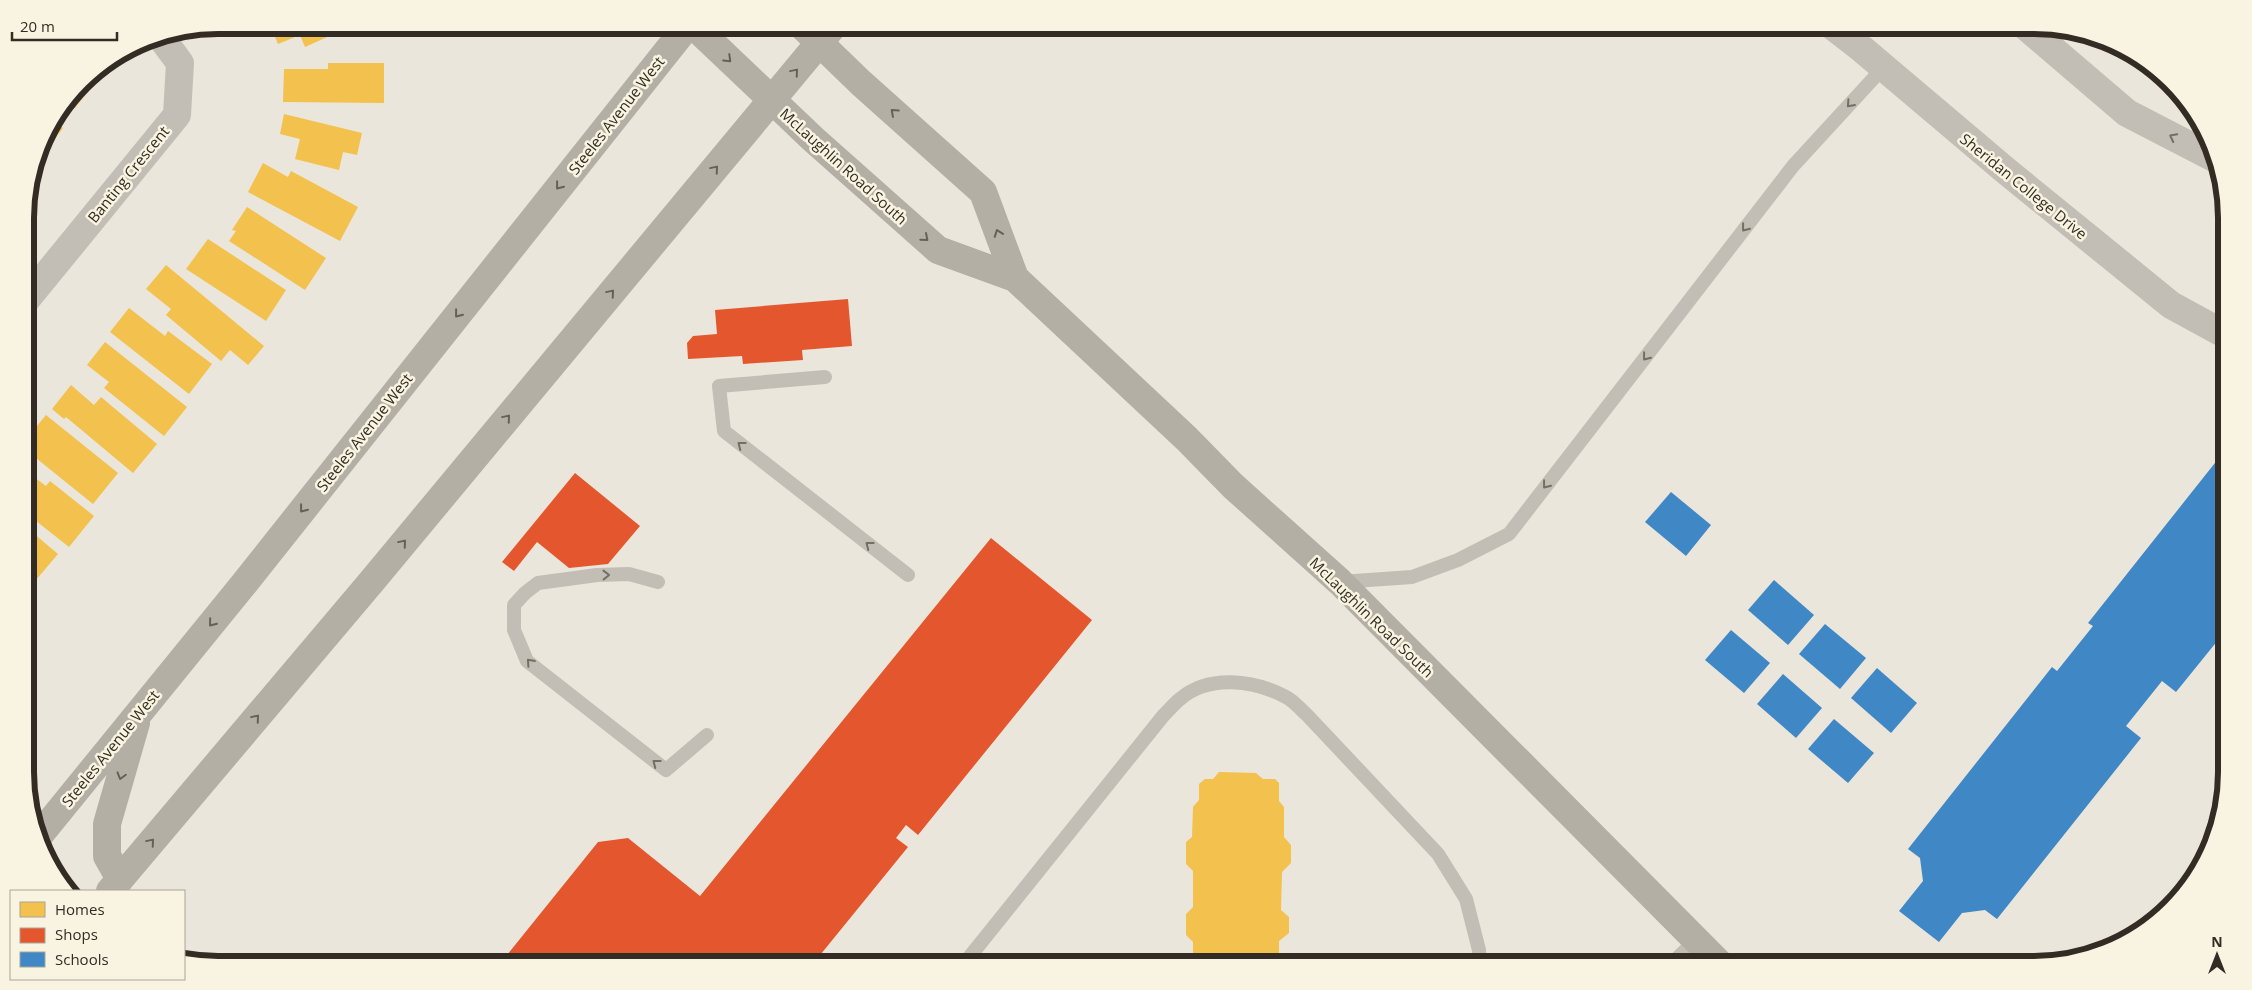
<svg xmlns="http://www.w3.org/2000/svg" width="2252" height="990" font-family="'Open Sans',sans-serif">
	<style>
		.homes { fill: #f2c14e }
		.shops { fill: #e4572e }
		.schools { fill: #3f88c5 }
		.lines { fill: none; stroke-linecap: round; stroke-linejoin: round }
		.lane { stroke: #c3beb5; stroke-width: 14 }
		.street { stroke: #c3beb5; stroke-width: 28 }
		.secondary { stroke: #b4afa5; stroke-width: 28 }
		.oneway { stroke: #676058 }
		.oneway2 { stroke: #746e65 }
		.labels { text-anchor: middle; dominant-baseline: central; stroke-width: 5; stroke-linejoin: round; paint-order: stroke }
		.street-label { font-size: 15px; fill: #332c24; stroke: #f9f4e1 }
		.rim { fill: none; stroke: #332c24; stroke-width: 6 }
	</style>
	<rect width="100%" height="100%" fill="#ebe6db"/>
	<!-- homes -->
	<g class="homes">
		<path d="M270 25H343L345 29 305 47 300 35 278 44Z"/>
		<path d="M328 63H384V103L283 102 284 69H328Z"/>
		<path d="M83 83 90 89 75 108 68 103Z"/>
		<path d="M284 114 362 133 357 155 343 152 339 170 295 159 300 139 280 134Z"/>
		<path d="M54 121 63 128 44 153 40 150 45 133Z"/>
		<path d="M263 163 288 177 291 171 358 207 340 241 248 192Z"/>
		<path d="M247 207 326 258 305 290 229 241 236 231 232 230Z"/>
		<path d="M208 239 286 290 266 321 186 269Z"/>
		<path d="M166 265 264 346 248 365 230 350 221 361 166 315 171 309 146 289Z"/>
		<path d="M129 308 165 336 168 331 212 364 189 394 110 332Z"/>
		<path d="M105 342 187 407 164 436 104 388 109 382 87 365Z"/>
		<path d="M71 385 94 405 101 397 157 444 133 473 66 417 64 419 52 409Z"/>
		<path d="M46 415 118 473 93 504 26 450V446L32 439 28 437Z"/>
		<path d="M26 471 46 486 50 481 94 516 69 547 26 513Z"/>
		<path d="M26 527 58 554 35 581 26 572Z"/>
		<path d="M26 586 35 592 26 603Z"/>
		<path d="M1219 772 1256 773 1263 779H1275L1279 783V801L1284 807V837L1291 845V863L1282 872 1281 910 1289 917V933L1279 941V954L1290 965H1199V958L1205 953H1193V942L1186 935V914L1193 907V871L1186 864V842L1192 837 1193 807 1199 800V784L1205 779H1213Z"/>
	</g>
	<!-- shops -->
	<g class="shops">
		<path d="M848 299 852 346 802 350 803 360 743 364 742 356 688 359 687 343 693 336 717 334 715 310Z"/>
		<path d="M575 473 640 526 608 564 569 568 537 542 514 571 502 562Z"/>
		<path d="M991 538 1092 620 918 835 906 825 896 838 908 847 812 965H499L598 842 628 838 700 896Z"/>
	</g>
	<!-- schools -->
	<g class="schools">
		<path d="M2226 449 2227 629 2176 692 2162 681 2126 726 2141 738 1997 919 1985 910 1962 913 1939 942 1899 911 1923 881 1920 858 1908 849 2052 667 2057 671 2093 626 2088 623Z"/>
		<path d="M1671 492 1711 525 1686 556 1645 522Z"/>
		<path d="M1774 580 1814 615 1788 645 1748 610Z"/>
		<path d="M1825 624 1866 658 1840 689 1799 654Z"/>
		<path d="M1731 630 1770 663 1744 693 1705 660Z"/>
		<path d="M1877 668 1917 703 1891 733 1851 698Z"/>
		<path d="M1783 674 1822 708 1796 738 1757 704Z"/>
		<path d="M1834 719 1874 753 1848 783 1808 749Z"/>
	</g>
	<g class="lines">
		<!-- lane -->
		<g class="lane">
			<path d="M825 377 719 386 724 431 908 575"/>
			<path d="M658 582 629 574 597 575 538 583 525 593 514 605V630L527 661 666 770 707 735"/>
			<path d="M1340 582 1412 577 1458 560 1509 534 1793 166 1883 68"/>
			<path d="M963 965 1163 716C1169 710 1174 704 1180 699 1209 674 1254 680 1286 697 1294 701 1300 709 1307 715L1438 854 1466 899 1479 950 1480 965"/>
			<path d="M1670 965 1696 940"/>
		</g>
		<!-- street -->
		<g class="street">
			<path d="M1831 25 1862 49 2005 170 2171 305 2226 335"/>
			<path d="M2024 25 2127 113 2216 159"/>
			<path d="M26 300 177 115 180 63 160 36"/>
		</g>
		<!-- secondary -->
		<g class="secondary">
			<path d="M693 25 813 139 938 250 1015 278 1187 439 1233 486 1340 582 1721 965"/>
			<path d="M801 25 861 83 983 192 1015 278"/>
			<path d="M38 837 243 585 688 25"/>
			<path d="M120 879 107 856V824L136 723"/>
			<path d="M110 891 372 581 834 25"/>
		</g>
	</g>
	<!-- one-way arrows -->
	<defs><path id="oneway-chevron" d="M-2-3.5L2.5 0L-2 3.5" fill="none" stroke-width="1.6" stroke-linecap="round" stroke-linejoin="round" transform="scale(1.25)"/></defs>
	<g class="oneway">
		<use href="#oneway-chevron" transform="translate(728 59) rotate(44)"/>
		<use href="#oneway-chevron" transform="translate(795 72) rotate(-50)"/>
		<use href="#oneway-chevron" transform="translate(894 112) rotate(-138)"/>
		<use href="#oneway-chevron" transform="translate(715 169) rotate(-50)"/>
		<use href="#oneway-chevron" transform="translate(559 186) rotate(128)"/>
		<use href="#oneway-chevron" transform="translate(998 233) rotate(-110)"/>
		<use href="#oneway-chevron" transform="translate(925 238) rotate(41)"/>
		<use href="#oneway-chevron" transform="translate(611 293) rotate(-50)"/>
		<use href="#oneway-chevron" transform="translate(458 314) rotate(128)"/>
		<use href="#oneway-chevron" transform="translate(507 418) rotate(-50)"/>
		<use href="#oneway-chevron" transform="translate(303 509) rotate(128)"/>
		<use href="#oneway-chevron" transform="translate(403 543) rotate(-50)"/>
		<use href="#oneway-chevron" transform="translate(212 623) rotate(129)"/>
		<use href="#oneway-chevron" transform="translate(256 718) rotate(-50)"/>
		<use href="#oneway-chevron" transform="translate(121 776) rotate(106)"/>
		<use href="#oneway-chevron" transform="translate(151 842) rotate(-50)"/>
	</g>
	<g class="oneway2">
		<use href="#oneway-chevron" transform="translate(1850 104) rotate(132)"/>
		<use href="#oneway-chevron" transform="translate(2173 137) rotate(-153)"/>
		<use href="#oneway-chevron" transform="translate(1745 228) rotate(128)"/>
		<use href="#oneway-chevron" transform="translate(1646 357) rotate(128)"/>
		<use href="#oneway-chevron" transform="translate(741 445) rotate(-142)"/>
		<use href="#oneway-chevron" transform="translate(1546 485) rotate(128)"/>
		<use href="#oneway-chevron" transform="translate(869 545) rotate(-142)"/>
		<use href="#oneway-chevron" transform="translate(606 575) rotate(-1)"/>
		<use href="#oneway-chevron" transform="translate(530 662) rotate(-132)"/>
		<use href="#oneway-chevron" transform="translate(656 763) rotate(-142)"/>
	</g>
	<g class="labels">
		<!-- street labels -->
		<g class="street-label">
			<text transform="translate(616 115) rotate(-52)">Steeles Avenue West</text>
			<text transform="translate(844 166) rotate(42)">McLaughlin Road South</text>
			<text transform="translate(128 174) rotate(-51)">Banting Crescent</text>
			<text transform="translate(2024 186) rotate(39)">Sheridan College Drive</text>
			<text transform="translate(364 432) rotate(-52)">Steeles Avenue West</text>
			<text transform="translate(1372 617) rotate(44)">McLaughlin Road South</text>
			<text transform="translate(110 748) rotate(-51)">Steeles Avenue West</text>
		</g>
	</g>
	<!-- crop -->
	<path d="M0 0H2252V990H0ZM218 34H2034A184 184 0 0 1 2218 218V772A184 184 0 0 1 2034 956H218A184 184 0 0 1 34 772V218A184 184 0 0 1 218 34Z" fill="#f9f4e1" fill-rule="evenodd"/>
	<path class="rim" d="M218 34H2034A184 184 0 0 1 2218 218V772A184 184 0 0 1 2034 956H218A184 184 0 0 1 34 772V218A184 184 0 0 1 218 34Z"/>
	<!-- legend -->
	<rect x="10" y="890" width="175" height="90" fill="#f9f4e1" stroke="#aaa495"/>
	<rect x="20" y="902" width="25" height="15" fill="#f2c14e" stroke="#aaa495"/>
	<text x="55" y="915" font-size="15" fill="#332c24">Homes</text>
	<rect x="20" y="928" width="25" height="15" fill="#e4572e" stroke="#aaa495"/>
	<text x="55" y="940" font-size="15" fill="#332c24">Shops</text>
	<rect x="20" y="952" width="25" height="15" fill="#3f88c5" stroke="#aaa495"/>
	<text x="55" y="965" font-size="15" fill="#332c24">Schools</text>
	<!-- north arrow -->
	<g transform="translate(2217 955)" stroke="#f9f4e1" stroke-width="4" paint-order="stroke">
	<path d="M0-4L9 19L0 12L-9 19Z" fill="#332c24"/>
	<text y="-8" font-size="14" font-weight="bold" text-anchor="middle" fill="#332c24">N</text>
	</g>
	<!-- scale -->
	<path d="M12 32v8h105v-8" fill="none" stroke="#332c24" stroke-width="2.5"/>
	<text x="20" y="32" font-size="15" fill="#332c24" stroke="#f9f4e1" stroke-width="4" paint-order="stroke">20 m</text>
</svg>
